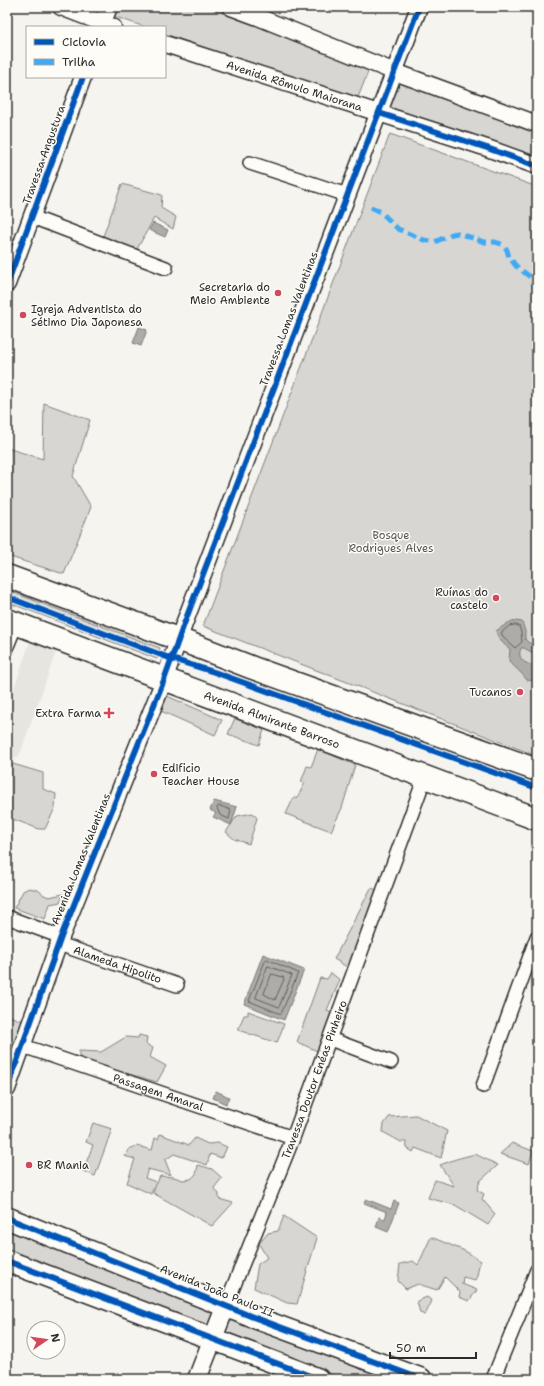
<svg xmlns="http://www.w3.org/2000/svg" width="544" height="1386" font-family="'Shantell Sans',sans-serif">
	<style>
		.built { fill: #e6e5e0 }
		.green { fill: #d7d6d2; stroke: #81807e }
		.water { fill: #adaca9; stroke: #797877 }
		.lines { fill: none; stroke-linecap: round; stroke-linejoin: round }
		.shore { stroke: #5f5f5d; stroke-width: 1 }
		.minor-casing { stroke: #2b2b2b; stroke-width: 16 }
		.tertiary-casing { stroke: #2b2b2b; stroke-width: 19 }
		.secondary-casing { stroke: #2b2b2b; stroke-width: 21 }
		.primary-casing { stroke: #2b2b2b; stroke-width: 24 }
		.trunk-casing { stroke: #2b2b2b; stroke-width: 25 }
		.minor { stroke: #fdfcf7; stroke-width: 13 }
		.tertiary { stroke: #fdfcf7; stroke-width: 16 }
		.secondary { stroke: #fdfcf7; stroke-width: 18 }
		.primary { stroke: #fdfcf7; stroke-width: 21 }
		.trunk { stroke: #fdfcf7; stroke-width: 22 }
		.quiet { stroke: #3fa9f5; stroke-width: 5; stroke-dasharray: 10 5; stroke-linecap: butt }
		.cycleway-casing { stroke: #fdfcf7; stroke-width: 8 }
		.cycleway { stroke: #0057b8; stroke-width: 6 }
		.poi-dot { fill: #d1495b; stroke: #fdfcf7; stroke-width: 1.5 }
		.labels { text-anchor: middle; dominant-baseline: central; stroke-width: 3; stroke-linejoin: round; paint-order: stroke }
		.street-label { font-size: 11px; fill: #2b2b2b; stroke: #fdfcf7 }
		.poi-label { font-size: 11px; fill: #2b2b2b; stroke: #fdfcf7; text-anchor: end }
		.park-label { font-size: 11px; fill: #565655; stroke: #fdfcf7 }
	</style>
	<rect width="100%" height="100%" fill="#f5f4ef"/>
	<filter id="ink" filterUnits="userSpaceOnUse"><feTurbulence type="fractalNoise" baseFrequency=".025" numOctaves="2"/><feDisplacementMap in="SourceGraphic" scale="8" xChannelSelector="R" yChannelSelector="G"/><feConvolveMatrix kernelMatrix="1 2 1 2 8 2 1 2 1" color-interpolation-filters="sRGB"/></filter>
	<g filter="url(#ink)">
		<!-- built -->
		<path class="built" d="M31 639 57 649 21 751 18 757 12 759 7 756V709H9L11 697Z"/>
		<!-- green -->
		<g class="green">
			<path d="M116 7H206L370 67 357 100 165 34V27H145L113 16Z"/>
			<path d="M401 81 537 128V162L388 110Z"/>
			<path d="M390 134 537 187V756L203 626Z"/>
			<path d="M122 184 162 195 161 208 176 217 173 229 154 218 136 251 102 239Z"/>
			<path d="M44 403 90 420 73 476 91 507 64 574 7 556V448L43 459Z"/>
			<path d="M7 590 160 648 157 659 7 602Z"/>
			<path d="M167 696 222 720 215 735 161 711Z"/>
			<path d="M235 718 264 730 259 745 228 734Z"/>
			<path d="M318 749 355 765 342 808 331 831 286 814 294 797 297 798 305 783 301 782 307 766 311 767Z"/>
			<path d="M13 764 43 773V789L56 794 55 808 45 829H39L10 818 7 821V777Z"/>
			<path d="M253 813 257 818 249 844 234 839 226 832 237 816Z"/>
			<path d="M29 888 38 890 44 895 49 897 63 894 60 902 50 904 45 919 14 908 23 891Z"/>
			<path d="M371 888 381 891 352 970 334 959Z"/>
			<path d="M331 973 340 980 327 1010 334 1016 322 1053 297 1042 320 978 327 979Z"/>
			<path d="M248 1011 284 1024 277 1043 238 1030 244 1015H248Z"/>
			<path d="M7 1015 22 1021 24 1029 18 1050 7 1048Z"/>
			<path d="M139 1035 147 1037 146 1044 153 1048 150 1057 166 1066 157 1082 79 1060V1051L101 1052 126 1037 138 1038Z"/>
			<path d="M416 1115 447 1131 441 1158 415 1148 413 1152 407 1148 406 1142H401L383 1132 384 1124 389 1117Z"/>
			<path d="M93 1123 112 1129 95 1176 83 1171 93 1145 86 1142Z"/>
			<path d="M160 1134 189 1145 195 1138 208 1144 218 1143 227 1147 222 1158 210 1154 207 1165 174 1154 165 1160 171 1175 148 1169 145 1178 156 1182 151 1194 127 1183 135 1159 124 1156 128 1152 129 1149 137 1146 152 1150 155 1138 158 1139Z"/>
			<path d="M512 1143 533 1151 529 1164 500 1154Z"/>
			<path d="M475 1154 498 1165 480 1181 477 1190 484 1194 482 1199 495 1214 488 1225 455 1205 428 1198 435 1180 454 1186 440 1165 456 1159Z"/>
			<path d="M198 1165 212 1169 222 1178 214 1188 219 1194V1199L233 1203 212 1226 153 1193 160 1176 174 1177 183 1180 191 1179 196 1174Z"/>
			<path d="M284 1216 317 1238 297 1304 287 1303 254 1288 258 1264 267 1258 259 1244 268 1233 278 1231Z"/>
			<path d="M7 1226 409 1379H344L211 1326 7 1251Z"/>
			<path d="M431 1237 465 1251 481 1261C477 1267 479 1274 475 1280L463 1277 462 1284 477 1290 469 1301 459 1297 460 1292 445 1277 437 1290 418 1284 406 1289 398 1281 400 1264 413 1261 418 1265Z"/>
			<path d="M427 1297 432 1301 425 1315 420 1313 417 1301Z"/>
		</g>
		<!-- water -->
		<g class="water">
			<path d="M153 223 168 230 165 237 149 230Z"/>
			<path d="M139 327 147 330 141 346 133 343Z"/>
			<path d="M516 621 522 622 525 631V639L529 643 537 645V655L524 648H521C516 660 527 665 537 666V676L534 675 533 681 527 680C522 673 515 668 509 661L510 649C503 644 498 639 496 631L508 623Z"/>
			<path d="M214 801 237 807 231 825 213 817 216 813 210 810Z"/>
			<path d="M263 954 304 970 284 1020 244 1004Z"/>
			<path d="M216 1091 229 1097 226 1104 213 1098Z"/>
			<path d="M366 1199 391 1209 394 1201 399 1203 388 1232 376 1227 379 1217 385 1219 387 1212 364 1203Z"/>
		</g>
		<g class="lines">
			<!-- shore -->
			<g class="shore">
				<path d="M516 625 519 626 521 632 522 642 515 648 506 640 501 633 509 626Z"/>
				<path d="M220 806 231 810 229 819 220 815 217 808Z"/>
				<path d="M267 959 298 973 281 1014 249 1001 265 961Z"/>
				<path d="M268 966 292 975 279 1007 256 998Z"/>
				<path d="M272 974 283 977 284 979 275 1000 264 994Z"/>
			</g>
			<defs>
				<g id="minor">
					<path d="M250 163 347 195"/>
					<path d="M32 217 166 268"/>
					<path d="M7 646 16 624"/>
					<path d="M7 917 61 937"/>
					<path id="s1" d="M59 944 177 985"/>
					<path d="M330 1039 391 1062"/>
					<path id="s2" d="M23 1046 293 1138"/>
					<path d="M483 1086 537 937"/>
					<path id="s3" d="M226 1305 293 1138 425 777"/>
					<path d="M493 1379 537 1270"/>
				</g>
				<g id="tertiary">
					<path d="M61 7 113 27"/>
					<path d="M231 7 258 17 395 72 537 124"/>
					<path d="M101 27 109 7"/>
					<path id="s4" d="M165 44 487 148 537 166"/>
					<path d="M7 284 83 77"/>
					<path d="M7 1089 61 937 164 680 184 624 419 7"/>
				</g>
				<path id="secondary" d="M197 1379 226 1305"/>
				<g id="primary">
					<path d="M7 1218 253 1317 421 1379"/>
					<path d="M7 1261 318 1379"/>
				</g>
				<g id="trunk">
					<path d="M7 576 178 639 253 668 537 770"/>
					<path id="s5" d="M7 620 537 819"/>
				</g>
			</defs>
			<!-- minor casing -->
			<use href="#minor" class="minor-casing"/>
			<!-- tertiary casing -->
			<use href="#tertiary" class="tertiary-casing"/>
			<!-- secondary casing -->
			<use href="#secondary" class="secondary-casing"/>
			<!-- primary casing -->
			<use href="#primary" class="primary-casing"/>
			<!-- trunk casing -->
			<use href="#trunk" class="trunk-casing"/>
			<!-- minor -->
			<use href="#minor" class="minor"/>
			<!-- tertiary -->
			<use href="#tertiary" class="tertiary"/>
			<!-- secondary -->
			<use href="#secondary" class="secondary"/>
			<!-- primary -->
			<use href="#primary" class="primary"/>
			<!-- trunk -->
			<use href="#trunk" class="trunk"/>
			<!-- quiet -->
			<path class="quiet" d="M371 207 381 212 398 229 424 240 435 242 452 234 458 233 484 242H495L504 245 507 250 509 257 516 266 529 276 537 289"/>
			<defs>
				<g id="cycleway">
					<path d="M379 113 487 148 537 166"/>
					<path d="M7 284 83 77"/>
					<path d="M7 597 172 659 214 672 537 788"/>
					<path d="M7 1089 61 937 164 680 184 624 419 7"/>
					<path d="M7 1218 253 1317 421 1379"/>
					<path d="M7 1261 318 1379"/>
				</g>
			</defs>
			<!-- cycleway casing -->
			<use href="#cycleway" class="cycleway-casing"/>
			<!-- cycleway -->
			<use href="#cycleway" class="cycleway"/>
		</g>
	</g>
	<!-- markers -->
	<g class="poi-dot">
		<circle cx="278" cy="293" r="4"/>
		<circle cx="23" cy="315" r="4"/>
		<circle cx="496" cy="598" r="4"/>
		<circle cx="520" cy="692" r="4"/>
		<path d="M107 707h4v4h4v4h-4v4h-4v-4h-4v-4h4z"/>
		<circle cx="154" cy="774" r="4"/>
		<circle cx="29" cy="1165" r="4"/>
	</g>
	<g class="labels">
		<!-- street labels -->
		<g class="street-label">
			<text stroke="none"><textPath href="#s4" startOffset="136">Avenida Rômulo Maiorana</textPath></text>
			<text transform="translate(44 155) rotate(-70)">Travessa Angustura</text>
			<text transform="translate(289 319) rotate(-69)">Travessa Lomas Valentinas</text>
			<text stroke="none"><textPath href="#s5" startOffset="283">Avenida Almirante Barroso</textPath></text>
			<text transform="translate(81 859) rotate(-68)">Avenida Lomas Valentinas</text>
			<text stroke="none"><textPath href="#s1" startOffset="62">Alameda Hipolito</textPath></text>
			<text stroke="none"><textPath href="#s3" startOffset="242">Travessa Doutor Enéas Pinheiro</textPath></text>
			<text stroke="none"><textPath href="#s2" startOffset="143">Passagem Amaral</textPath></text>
			<text transform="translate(217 1291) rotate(22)">Avenida João Paulo II</text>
		</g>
		<!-- poi labels -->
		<g class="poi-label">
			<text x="270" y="287">Secretaria do<tspan x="270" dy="13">Meio Ambiente</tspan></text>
			<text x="31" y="309" text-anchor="start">Igreja Adventista do<tspan x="31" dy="13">Sétimo Dia Japonesa</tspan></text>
			<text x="488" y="592">Ruínas do<tspan x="488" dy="13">castelo</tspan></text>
			<text x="512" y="692">Tucanos</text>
			<text x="101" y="713">Extra Farma</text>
			<text x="162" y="768" text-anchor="start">Edificio<tspan x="162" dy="13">Teacher House</tspan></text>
			<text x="37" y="1165" text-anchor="start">BR Mania</text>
		</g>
		<!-- park labels -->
		<g class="park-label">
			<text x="391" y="535">Bosque<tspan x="391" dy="13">Rodrigues Alves</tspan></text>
		</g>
	</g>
	<!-- margin -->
	<rect width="544" height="1386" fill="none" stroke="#fdfcf7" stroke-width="24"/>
	<rect x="12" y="12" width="520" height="1362" fill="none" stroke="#2b2b2b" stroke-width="1.5" filter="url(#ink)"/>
	<!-- legend -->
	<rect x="26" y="26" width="140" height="52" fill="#fdfcf7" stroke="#a9a8a5"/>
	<rect x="34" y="39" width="20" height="6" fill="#0057b8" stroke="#a9a8a5"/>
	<text x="62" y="46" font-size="12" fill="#2b2b2b">Ciclovia</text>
	<rect x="34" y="59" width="20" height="6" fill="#3fa9f5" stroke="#a9a8a5"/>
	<text x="62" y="66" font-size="12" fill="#2b2b2b">Trilha</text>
	<!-- north arrow -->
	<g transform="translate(46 1340) rotate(77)"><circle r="19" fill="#fdfcf7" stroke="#a9a8a5"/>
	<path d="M0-3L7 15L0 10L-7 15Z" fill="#d1495b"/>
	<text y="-6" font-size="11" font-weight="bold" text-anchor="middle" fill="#2b2b2b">N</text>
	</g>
	<!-- scale -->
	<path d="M390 1352v6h86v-6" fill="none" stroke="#2b2b2b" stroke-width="2"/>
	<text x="396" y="1352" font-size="12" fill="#2b2b2b" stroke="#fdfcf7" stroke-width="3" paint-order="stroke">50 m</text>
</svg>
